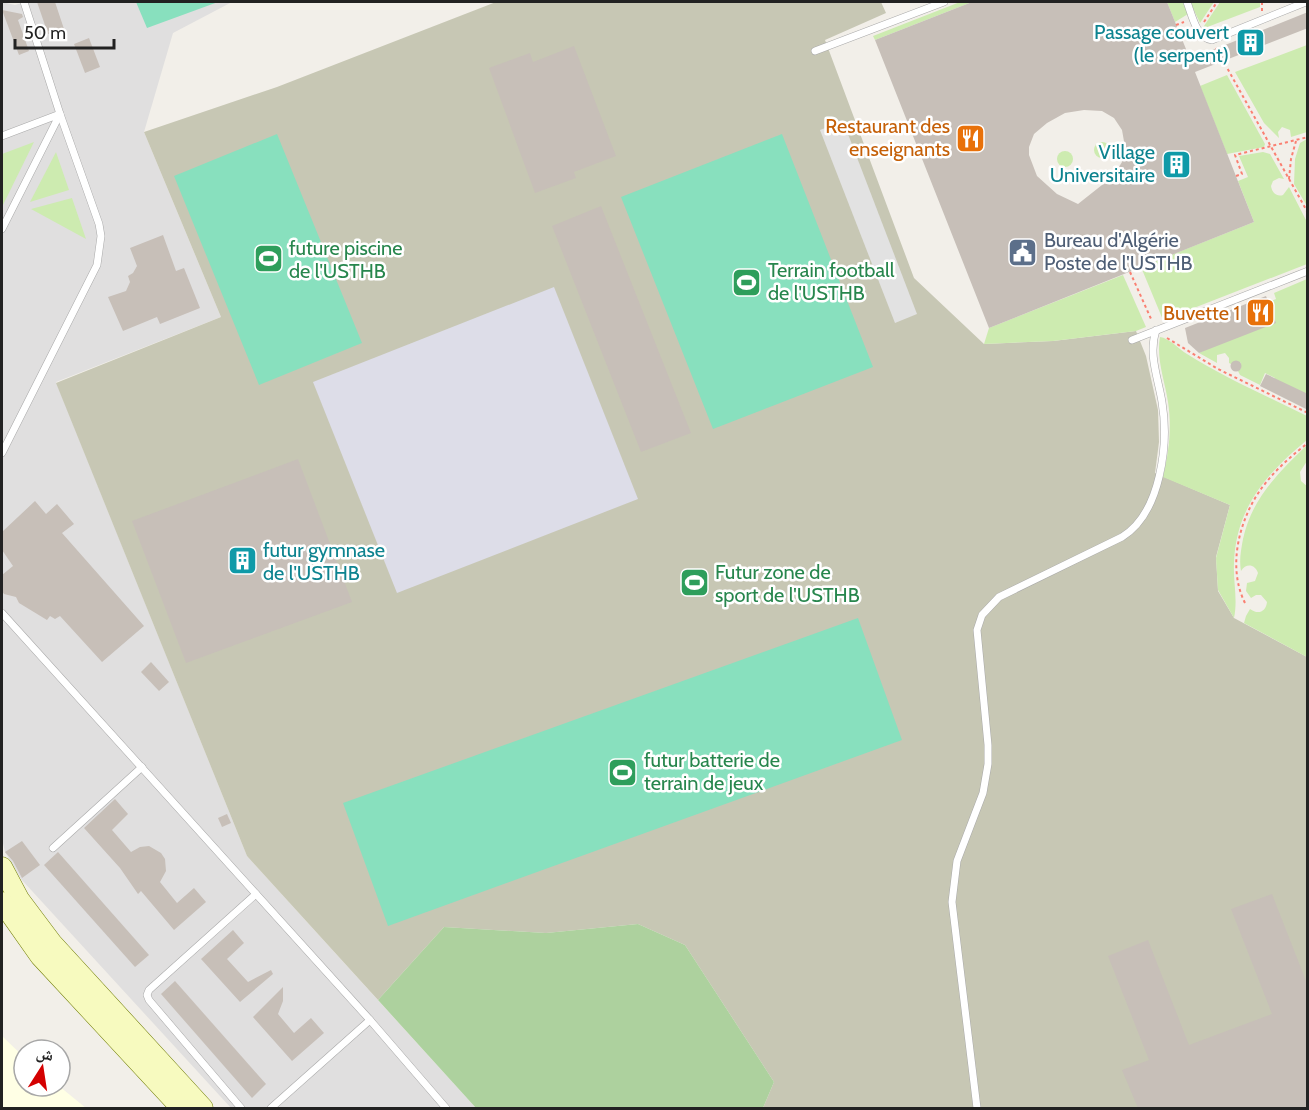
<svg xmlns="http://www.w3.org/2000/svg" width="1309" height="1110" font-family="Cabin,'Noto Naskh Arabic',sans-serif">
	<style>
		.residential { fill: #e0dfdf }
		.education { fill: #ffffe5 }
		.construction { fill: #c7c7b4 }
		.grass { fill: #cdebb0 }
		.forest { fill: #add19e }
		.pitch { fill: #88e0be }
		.parking { fill: #e2e2e2 }
		.plaza { fill: #dddde8 }
		.building { fill: #c7bfb8; fill-rule: evenodd }
		.lines { fill: none; stroke-linecap: round; stroke-linejoin: round }
		.service-casing { stroke: #a9a9a9; stroke-width: 8 }
		.secondary-casing { stroke: #707d05; stroke-width: 21 }
		.path { stroke: #fa8072; stroke-width: 2; stroke-dasharray: 3 3; stroke-linecap: butt }
		.service { stroke: #fff; stroke-width: 7 }
		.secondary { stroke: #f7fabf; stroke-width: 20 }
		.labels { text-anchor: middle; dominant-baseline: central; stroke-width: 5; stroke-linejoin: round; paint-order: stroke }
		.culture-label { font-size: 20px; fill: #0d838f; stroke: #fff; text-anchor: end }
		.food-label { font-size: 20px; fill: #c56008; stroke: #fff; text-anchor: end }
		.service-label { font-size: 20px; fill: #4e5e75; stroke: #fff; text-anchor: start }
		.leisure-label { font-size: 20px; fill: #27864d; stroke: #fff; text-anchor: start }
	</style>
	<rect width="100%" height="100%" fill="#f2efe9"/>
	<!-- residential -->
	<path class="residential" d="M2 2 15 5 25 2H232L173 33 144 132 221 317 56 382 247 856 476 1108H231L21 879 5 852 2 839Z"/>
	<!-- education -->
	<path class="education" d="M2 1036 24 1057V1086H59L86 1108H2Z"/>
	<!-- construction -->
	<path class="construction" d="M496 2H881L886 13 825 40 914 278 984 344 1053 341 1136 331 1146 356 1158 410 1159 442 1155 473 1230 505 1216 557 1218 591 1234 618 1307 657V1108H763L774 1082 685 945 638 924 546 933 444 927 378 1000 247 856 56 383 221 317 144 132 277 87Z"/>
	<!-- grass -->
	<g class="grass">
		<path d="M960 2H972L875 40 873 36Z"/>
		<path d="M1167 2H1183L1188 14 1175 22Z"/>
		<path d="M1190 2H1214L1200 23Z"/>
		<path d="M1220 2H1260V7L1202 29Z"/>
		<path d="M1307 45V132L1291 137 1290 130 1282 127 1278 132 1279 138 1264 123 1235 72Z"/>
		<path d="M1227 75 1265 144 1264 147 1227 154 1200 86Z"/>
		<path d="M1307 139H1308L1307 206 1294 184 1295 159 1300 143Z"/>
		<path d="M34 142 2 207V154Z"/>
		<circle cx="1102" cy="150" r="8"/>
		<circle cx="1065" cy="159" r="8"/>
		<path d="M56 152 69 190 30 202Z"/>
		<path d="M1263 152 1270 154 1284 179 1279 178 1273 181 1271 186C1272 193 1277 197 1283 195L1289 187 1307 222V264L1163 320 1141 267 1254 222 1238 181 1248 177 1239 156Z"/>
		<path d="M72 198 86 239 31 209Z"/>
		<path d="M1123 275 1146 327 1136 331 1053 341 984 344 989 328Z"/>
		<path d="M1307 279 1308 401 1272 384 1275 378 1265 373 1260 385 1240 375 1238 371 1241 368V363L1237 361 1231 364 1229 363V358L1225 353 1217 355V363L1199 353 1272 316 1269 302 1276 299 1274 293Z"/>
		<path d="M1160 337C1169 338 1179 349 1187 354 1225 378 1267 396 1307 416V440C1267 473 1236 507 1234 563 1233 582 1238 599 1234 618L1218 590 1216 558 1230 505 1163 477C1169 451 1172 428 1168 402 1165 381 1156 359 1160 337Z"/>
		<path d="M1307 445V461L1300 472 1301 481 1308 487 1307 657 1244 623 1246 616 1250 609C1258 615 1266 612 1267 602L1261 595H1256L1251 598 1246 591 1247 583 1255 581 1258 573C1255 564 1246 563 1241 571 1239 560 1241 550 1243 539 1252 498 1278 473 1307 445Z"/>
	</g>
	<!-- forest -->
	<path class="forest" d="M638 924 685 945 774 1082 763 1108H476L378 1000 444 927 546 933Z"/>
	<!-- pitch -->
	<g class="pitch">
		<path d="M136 2H218L147 28Z"/>
		<path d="M277 134 362 343 259 385 174 176Z"/>
		<path d="M782 134 873 367 713 429 621 197Z"/>
		<path d="M858 618 902 740 388 926 343 803Z"/>
	</g>
	<!-- parking -->
	<path class="parking" d="M843 121 917 314 895 323 820 130Z"/>
	<!-- plaza -->
	<path class="plaza" d="M554 287 638 499 397 593 313 382Z"/>
	<!-- building -->
	<g class="building">
		<path d="M37 2H55L64 29 48 34Z"/>
		<path d="M972 2H1167L1190 59 1308 12V28L1195 72 1254 222 989 328 875 40ZM1084 110 1102 111 1114 118 1122 130 1125 147 1122 162 1117 170 1102 185 1078 204 1057 194 1037 176 1029 155V147L1034 134 1047 123 1065 113Z"/>
		<path d="M2 10 22 14 23 17 18 20 29 51 19 55Z"/>
		<path d="M89 38 100 67 85 73 74 44Z"/>
		<path d="M574 46 616 156 574 172 576 178 535 193 489 68 530 53 533 62Z"/>
		<path d="M601 206 691 433 641 452 552 226Z"/>
		<path d="M163 235 176 271 184 268 200 308 160 324 157 317 123 331 108 297 126 291 130 282 128 276 133 273 137 266 130 248Z"/>
		<path d="M1266 296 1276 323 1199 353 1188 343 1185 328Z"/>
		<circle cx="1236" cy="366" r="5.5"/>
		<path d="M1266 374 1308 394V410L1260 386Z"/>
		<path d="M298 459 352 602 186 663 132 521Z"/>
		<path d="M35 501 46 514 57 504 74 524 62 533 144 626 102 662 60 616 55 619 50 616 47 620 19 603 16 597 4 594 2 591V575L13 566 2 550V532Z"/>
		<path d="M151 662 169 682 159 691 141 672Z"/>
		<path d="M115 799 128 814 112 830 131 852 140 847 149 846 161 853 165 859 166 871 160 882 177 903 194 888 206 902 174 930 141 891 138 894 120 868 84 828Z"/>
		<path d="M227 814 231 823 222 827 218 818Z"/>
		<path d="M22 841 40 865 22 878 13 861 5 852Z"/>
		<path d="M58 852 149 955 135 967 44 865Z"/>
		<path d="M1272 894 1308 986V1108H1138L1122 1070 1149 1060 1108 956 1148 940 1189 1045 1272 1014 1231 909Z"/>
		<path d="M233 930 244 943 227 959 248 982 271 970 273 974 240 1002 201 959Z"/>
		<path d="M175 981 266 1084 252 1098 161 994Z"/>
		<path d="M283 987V1001L278 1014 294 1033 311 1018 324 1033 292 1061 253 1017Z"/>
	</g>
	<g class="lines">
		<defs>
			<g id="service">
				<path d="M1187 2C1192 15 1196 38 1212 40L1306 2"/>
				<path d="M815 51 944 2"/>
				<path d="M2 136 60 114 2 229"/>
				<path d="M1132 340 1308 271"/>
				<path d="M2 453 97 265 101 236 99 224 60 114 24 2"/>
				<path d="M2 613 370 1020 446 1108"/>
				<path d="M53 848 142 767"/>
				<path d="M241 1108 149 1000 147 995 149 990 256 894"/>
				<path d="M271 1108 370 1020"/>
				<path d="M977 1108 952 902 957 861 983 793 988 764V745L977 630 982 615 999 597 1122 537C1161 513 1169 444 1162 402 1158 377 1148 355 1156 330"/>
			</g>
			<g id="secondary">
				<path d="M2 867 19 899 52 943 203 1108"/>
				<path d="M2 902 40 956 181 1108"/>
			</g>
		</defs>
		<!-- service casing -->
		<use href="#service" class="service-casing"/>
		<!-- secondary casing -->
		<use href="#secondary" class="secondary-casing"/>
		<!-- path -->
		<g class="path">
			<path d="M1262 2V11"/>
			<path d="M1204 22 1217 2"/>
			<path d="M1176 25 1184 22"/>
			<path d="M1262 31V38"/>
			<path d="M1216 48 1308 213"/>
			<path d="M1236 176 1242 174 1235 155 1308 137"/>
			<path d="M1289 179 1291 159 1296 141"/>
			<path d="M1130 272 1152 321"/>
			<path d="M1167 338 1218 369 1308 413"/>
			<path d="M1245 603C1227 567 1239 520 1261 489 1274 471 1291 456 1308 443"/>
		</g>
		<!-- service -->
		<use href="#service" class="service"/>
		<!-- secondary -->
		<use href="#secondary" class="secondary"/>
	</g>
	<!-- icons -->
	<defs>
		<symbol id="building-square" viewBox="-11 -11 22 22"><rect x="-9" y="-9" width="18" height="18" rx="4" fill="#0f9aa8" stroke="#fff"/><path d="M-4-6H4V6H1V3H-1V6H-4ZM-2.5-4.3h1.7v1.8h-1.7ZM.8-4.3h1.7v1.8H.8ZM-2.5-1h1.7V.8h-1.7ZM.8-1h1.7V.8H.8Z" fill="#fff"/></symbol>
		<symbol id="restaurant-square" viewBox="-11 -11 22 22"><rect x="-9" y="-9" width="18" height="18" rx="4" fill="#e8710a" stroke="#fff"/><path d="M-5-6h1v4h1v-4h1v4h1v-4h1v5L-1.5 .5V6h-2V.5L-5-1ZM5-6V6H3V1.5H1.5Q1.5-4 5-6Z" fill="#fff"/></symbol>
		<symbol id="civic-square" viewBox="-11 -11 22 22"><rect x="-9" y="-9" width="18" height="18" rx="4" fill="#5c6f8a" stroke="#fff"/><path d="M-.6-6.5H3V-4.5H.6V-3L4-1V1h2V6H-6V1h2V-1L-.6-3ZM-1.2 2.5V6h2.4V2.5Z" fill="#fff"/></symbol>
		<symbol id="stadium-square" viewBox="-11 -11 22 22"><rect x="-9" y="-9" width="18" height="18" rx="4" fill="#2e9e5b" stroke="#fff"/><path d="M0-5a6.5 5 0 1 0 0 10a6.5 5 0 1 0 0-10ZM-3.5-1.8h7v3.6h-7Z" fill="#fff"/></symbol>
	</defs>
	<g fill-rule="evenodd">
		<use href="#building-square" x="1234" y="26" width="33" height="33"/>
		<use href="#restaurant-square" x="954" y="122" width="33" height="33"/>
		<use href="#building-square" x="1160" y="148" width="33" height="33"/>
		<use href="#civic-square" x="1006" y="236" width="33" height="33"/>
		<use href="#stadium-square" x="252" y="242" width="33" height="33"/>
		<use href="#stadium-square" x="730" y="266" width="33" height="33"/>
		<use href="#restaurant-square" x="1244" y="296" width="33" height="33"/>
		<use href="#building-square" x="226" y="544" width="33" height="33"/>
		<use href="#stadium-square" x="678" y="566" width="33" height="33"/>
		<use href="#stadium-square" x="606" y="756" width="33" height="33"/>
	</g>
	<g class="labels">
		<!-- culture labels -->
		<g class="culture-label">
			<text x="1229" y="32">Passage couvert<tspan x="1229" dy="23">(le serpent)</tspan></text>
			<text x="1155" y="152">Village<tspan x="1155" dy="23">Universitaire</tspan></text>
			<text x="263" y="550" text-anchor="start">futur gymnase<tspan x="263" dy="23">de l'USTHB</tspan></text>
		</g>
		<!-- food labels -->
		<g class="food-label">
			<text x="950" y="126">Restaurant des<tspan x="950" dy="23">enseignants</tspan></text>
			<text x="1240" y="313">Buvette 1</text>
		</g>
		<!-- service labels -->
		<g class="service-label">
			<text x="1044" y="240">Bureau d'Algérie<tspan x="1044" dy="23">Poste de l'USTHB</tspan></text>
		</g>
		<!-- leisure labels -->
		<g class="leisure-label">
			<text x="289" y="248">future piscine<tspan x="289" dy="23">de l'USTHB</tspan></text>
			<text x="768" y="270">Terrain football<tspan x="768" dy="23">de l'USTHB</tspan></text>
			<text x="715" y="572">Futur zone de<tspan x="715" dy="23">sport de l'USTHB</tspan></text>
			<text x="644" y="760">futur batterie de<tspan x="644" dy="23">terrain de jeux</tspan></text>
		</g>
	</g>
	<!-- border -->
	<rect width="1309" height="1110" fill="none" stroke="#222222" stroke-width="6"/>
	<!-- north arrow -->
	<g transform="translate(42 1068) rotate(12)"><circle r="28" fill="#ffffff" stroke="#a7a7a7" stroke-width="1.5"/>
	<path d="M0-4.5L10 22L0 15L-10 22Z" fill="#d40000"/>
	<text y="-9" font-size="16" font-weight="bold" text-anchor="middle" fill="#222222">ش</text>
	</g>
	<!-- scale -->
	<path d="M15 39v9h99v-9" fill="none" stroke="#222222" stroke-width="3"/>
	<text x="24" y="39" font-size="18" fill="#222222" stroke="#ffffff" stroke-width="4.5" paint-order="stroke">50 m</text>
</svg>
